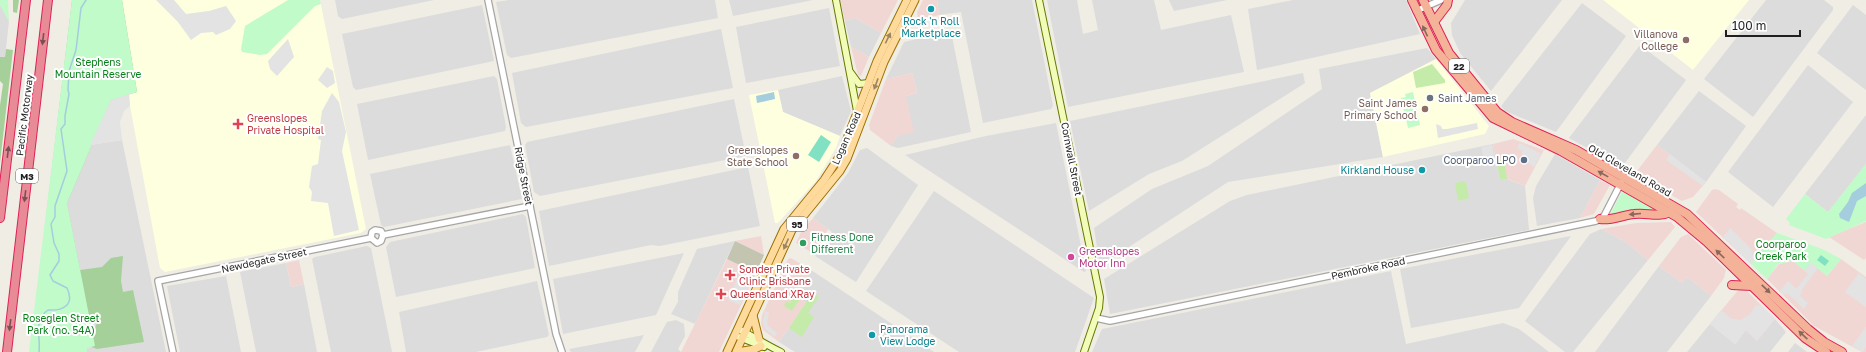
<svg xmlns="http://www.w3.org/2000/svg" width="1866" height="352" font-family="'Golos Text',sans-serif">
	<style>
		.residential { fill: #dddcdc }
		.commercial { fill: #f1d7d4 }
		.education { fill: #fdffdf }
		.construction { fill: #c3c5b0 }
		.grass { fill: #c5ebaa }
		.forest { fill: #a5d099 }
		.park { fill: #c1fbc9 }
		.pitch { fill: #81e1c2 }
		.parking { fill: #e3e3e3 }
		.water { fill: #a4cdde }
		.lines { fill: none; stroke-linecap: round; stroke-linejoin: round }
		.stream { stroke: #a4cdde; stroke-width: 1.5 }
		.tertiary-casing { stroke: #a6a6a6; stroke-width: 8 }
		.secondary-casing { stroke: #657902; stroke-width: 8 }
		.primary-casing { stroke: #9a7100; stroke-width: 9 }
		.trunk-casing { stroke: #df2155; stroke-width: 10 }
		.motorway-casing { stroke: #df2155; stroke-width: 10 }
		.tertiary { stroke: #fff; stroke-width: 5.5 }
		.secondary { stroke: #f3fbb8; stroke-width: 6 }
		.primary { stroke: #feda9c; stroke-width: 7 }
		.trunk { stroke: #f4b299; stroke-width: 8 }
		.motorway { stroke: #e98b96; stroke-width: 8 }
		.oneway { fill: #8a685c }
		.oneway2 { fill: #9a8664 }
		.oneway3 { fill: #7a5055 }
		.culture-dot { fill: #0f9aa8; stroke: #fff; stroke-width: 1.5 }
		.education-dot { fill: #8d6e63; stroke: #fff; stroke-width: 1.5 }
		.worship-dot { fill: #6b7280; stroke: #fff; stroke-width: 1.5 }
		.health-dot { fill: #e0444e; stroke: #fff; stroke-width: 1.5 }
		.service-dot { fill: #5c6f8a; stroke: #fff; stroke-width: 1.5 }
		.leisure-dot { fill: #2e9e5b; stroke: #fff; stroke-width: 1.5 }
		.hotel-dot { fill: #d1479c; stroke: #fff; stroke-width: 1.5 }
		.labels { text-anchor: middle; dominant-baseline: central; stroke-width: 4; stroke-linejoin: round; paint-order: stroke }
		.shield { fill: #fff; stroke: #626262; stroke-width: 1 }
		.shield-label { font-size: 9px; font-weight: bold; fill: #1f1f1f }
		.culture-label { font-size: 10px; fill: #0d838f; stroke: #fff }
		.education-label { font-size: 10px; fill: #785e54; stroke: #fff; text-anchor: end }
		.park-label { font-size: 10px; fill: #09801b; stroke: #fff }
		.worship-label { font-size: 10px; fill: #5b616d; stroke: #fff; text-anchor: start }
		.street-label { font-size: 10px; fill: #1f1f1f; stroke: #fff }
		.health-label { font-size: 10px; fill: #be3a42; stroke: #fff; text-anchor: start }
		.service-label { font-size: 10px; fill: #4e5e75; stroke: #fff; text-anchor: end }
		.leisure-label { font-size: 10px; fill: #27864d; stroke: #fff; text-anchor: start }
		.hotel-label { font-size: 10px; fill: #b23c85; stroke: #fff; text-anchor: start }
	</style>
	<rect width="100%" height="100%" fill="#f0ede5"/>
	<!-- residential -->
	<g class="residential">
		<path d="M335 0H434L342 19 338 16Z"/>
		<path d="M509 0H715L718 18 511 58 507 55 496 2Z"/>
		<path d="M729 0H813L733 16Z"/>
		<path d="M937 0H1032L1053 106 1051 109 983 123 961 12 939 15Z"/>
		<path d="M1047 0H1077L1083 34 1098 30 1092 0H1154L1161 30 1231 15 1244 72 1068 107Z"/>
		<path d="M1169 0H1227L1174 11Z"/>
		<path d="M1293 0H1406L1420 34 1257 70 1248 9Z"/>
		<path d="M1465 0H1562L1491 91 1460 53 1452 35 1451 23Z"/>
		<path d="M1766 0H1824L1833 7V10L1753 117 1704 79Z"/>
		<path d="M1582 3 1626 36 1556 132 1505 111 1501 106Z"/>
		<path d="M0 5 9 21 5 57H0Z"/>
		<path d="M482 5 494 61 356 90 353 87 342 34Z"/>
		<path d="M1853 5 1866 15V90L1817 53Z"/>
		<path d="M829 8 840 66 746 83 736 27Z"/>
		<path d="M855 18 881 33 869 57 851 47 845 21Z"/>
		<path d="M721 29 733 88 526 127 521 123 512 73Z"/>
		<path d="M951 31 971 132 898 148 891 146 897 136 906 96 917 93 912 73 886 79 904 42Z"/>
		<path d="M1640 45 1686 80 1622 167 1569 138Z"/>
		<path d="M1427 48 1436 59 1370 93 1383 157 1228 182 1100 266 1094 228 1152 189 1208 166 1322 89 1319 69Z"/>
		<path d="M1808 65 1853 102 1773 207 1728 172Z"/>
		<path d="M1303 73 1305 83 1182 161 1149 174 1089 211 1070 121Z"/>
		<path d="M494 76 497 79 506 127 505 131 368 160 357 104Z"/>
		<path d="M842 76 851 111 840 136 783 112 778 90Z"/>
		<path d="M1699 91 1746 126 1706 182 1657 145Z"/>
		<path d="M734 99 746 156 540 196 534 192 525 145 527 142Z"/>
		<path d="M1866 115V164L1828 212 1805 194Z"/>
		<path d="M1056 123 1086 271 1084 272 905 155 986 136Z"/>
		<path d="M122 140 166 352H87V348L94 346 67 203 90 145Z"/>
		<path d="M1493 144 1500 180 1507 179 1525 186 1529 230 1110 314 1104 279 1230 201 1247 195Z"/>
		<path d="M510 145 522 199 384 227 381 225 370 174Z"/>
		<path d="M867 148 918 185 856 282 815 256 832 232 813 218 848 173 860 150Z"/>
		<path d="M1555 154 1600 180 1580 218 1537 226 1533 198 1536 186Z"/>
		<path d="M748 167 760 226 660 246 651 245 549 266 539 211Z"/>
		<path d="M934 191 1094 298 1075 352H959L866 291Z"/>
		<path d="M523 214 526 217 535 268 396 297 386 247 390 242Z"/>
		<path d="M1601 229 1624 241 1648 260 1573 352H1565L1525 321 1590 234Z"/>
		<path d="M1571 236 1519 308 1411 328 1400 269Z"/>
		<path d="M735 241 695 324 671 314 678 302V292L697 249Z"/>
		<path d="M367 246 371 248 392 352H331L312 259 315 257Z"/>
		<path d="M684 253 656 315 563 334 553 279Z"/>
		<path d="M286 263 291 287 304 284 317 352H256L240 272Z"/>
		<path d="M1659 266 1682 283 1687 277 1711 296 1667 352H1595Z"/>
		<path d="M811 270 934 352H795L779 342 806 303 795 295Z"/>
		<path d="M1391 271 1406 344 1503 323 1519 329 1549 352H1092L1102 329Z"/>
		<path d="M226 276 241 352H180L167 286Z"/>
		<path d="M537 281 549 335 547 337 476 352H406L399 312Z"/>
		<path d="M1775 319 1786 332 1770 352H1687L1710 324 1735 344 1746 330 1757 341Z"/>
		<path d="M676 320 684 324 685 336 678 349 681 352H651L667 322Z"/>
		<path d="M644 335 635 352H571L569 349Z"/>
		<path d="M1795 343 1807 352H1788Z"/>
	</g>
	<!-- commercial -->
	<g class="commercial">
		<path d="M840 0H898L881 33 855 18 845 21Z"/>
		<path d="M923 0H937L939 15 918 20 917 12Z"/>
		<path d="M851 47 869 57 861 76 858 75Z"/>
		<path d="M912 73 917 93 906 96 914 132 897 136 891 146 870 130 869 125 886 79Z"/>
		<path d="M1513 139 1544 150 1525 186 1508 179 1500 180 1493 144Z"/>
		<path d="M1657 145 1706 182 1693 197 1682 201 1634 175Z"/>
		<path d="M1600 180 1610 185 1594 214 1580 218Z"/>
		<path d="M1715 189 1719 190 1738 204 1736 207 1740 210 1741 208 1777 233 1751 264 1696 212 1712 190Z"/>
		<path d="M813 218 828 229 814 254 796 243 802 230Z"/>
		<path d="M1671 222 1675 227 1648 260 1624 241 1601 229 1636 223Z"/>
		<path d="M1866 222V258L1864 260 1829 237Z"/>
		<path d="M1688 234 1726 270 1724 278 1711 296 1687 277 1682 283 1659 266 1681 237Z"/>
		<path d="M761 236 764 255 735 241Z"/>
		<path d="M791 258 811 270 795 295 806 303 779 342 763 330 761 323 762 315 788 259Z"/>
		<path d="M727 259 756 273 719 352H681Z"/>
		<path d="M1841 259 1866 277V352H1862L1814 326 1767 279 1779 264 1793 261 1804 270 1811 262 1827 276Z"/>
		<path d="M299 260 304 284 291 287 286 263Z"/>
		<path d="M1740 288 1745 289 1775 319 1757 341 1746 330 1736 344 1710 324Z"/>
	</g>
	<!-- education -->
	<g class="education">
		<path d="M122 0H320L366 229 361 233 165 272 160 268 130 106 129 94 137 92Z"/>
		<path d="M1603 0H1749L1693 70Z"/>
		<path d="M1436 59 1489 126 1485 134 1383 157 1370 93Z"/>
		<path d="M778 90 783 112 840 136 836 148 816 181 778 223H775L772 208 749 95Z"/>
	</g>
	<!-- construction -->
	<path class="construction" d="M735 241 764 255 756 273 727 259Z"/>
	<!-- grass -->
	<g class="grass">
		<path d="M1432 64 1445 80V83L1416 88 1413 72Z"/>
		<path d="M1496 157H1498L1500 160 1504 157 1507 179 1500 180Z"/>
		<path d="M1463 181 1466 182 1469 198 1458 201 1455 183Z"/>
		<path d="M813 292 819 297 808 313 814 317 802 337 789 328Z"/>
		<path d="M793 294 800 299 792 311 784 306 786 301 790 303 791 301 788 297 790 298Z"/>
	</g>
	<!-- forest -->
	<g class="forest">
		<path d="M13 0H19L17 13 13 12Z"/>
		<path d="M72 0H122L137 92 111 100 67 203 80 270 102 267 111 258 123 256 121 281 123 292 133 290 144 342 97 349 86 345 83 332 94 330 97 323 70 319 35 309Z"/>
		<path d="M6 49 13 50 0 163V105L3 84 0 81V57H5Z"/>
	</g>
	<!-- park -->
	<g class="park">
		<path d="M0 0H8L9 21 0 5Z"/>
		<path d="M72 0H122L137 92 111 100 67 203 95 346 87 348V352H29Z"/>
		<path d="M288 0H320L321 4 315 6 267 54 260 55 242 52 241 49 245 26Z"/>
		<path d="M1413 92 1420 125 1408 128 1401 98 1406 97 1405 94Z"/>
		<path d="M1866 164V221L1826 239 1789 225 1790 223 1786 219 1805 194 1828 212Z"/>
		<path d="M1622 192 1662 212 1654 214 1637 210 1609 217Z"/>
		<path d="M1777 233 1822 249 1841 259 1827 276 1811 263 1804 270 1793 261 1778 264 1767 279 1751 264Z"/>
	</g>
	<!-- pitch -->
	<g class="pitch">
		<path d="M821 135 831 142 819 162 808 155Z"/>
		<path d="M1821 255 1829 261 1825 266 1817 260Z"/>
	</g>
	<!-- parking -->
	<g class="parking">
		<path d="M156 0H174L186 14 209 11 226 6 236 21 230 29 216 35 213 32 201 33 191 40 178 22Z"/>
		<path d="M288 39 294 57 277 76 270 69 268 61Z"/>
		<path d="M327 67 333 71 335 83 327 88 318 80Z"/>
		<path d="M332 93 339 102 346 132 342 151 359 230 334 236 328 203 311 201 312 192 309 187 312 166 318 164 321 140 318 139 322 111Z"/>
		<path d="M129 94 130 106 124 111 120 122 122 140 90 145 111 100Z"/>
		<path d="M1477 123 1478 129 1438 138 1436 124 1441 126 1442 129H1447Z"/>
		<path d="M1520 143 1541 154 1534 167 1527 162 1529 159 1521 154 1523 151 1517 148Z"/>
		<path d="M1492 145 1495 160H1484L1481 147Z"/>
		<path d="M1670 154 1706 182 1703 186 1666 160Z"/>
		<path d="M1730 228 1753 251 1752 255 1756 259 1751 264 1723 237Z"/>
		<path d="M1811 262 1818 268 1801 291 1802 292 1800 296 1808 303 1804 309 1787 293 1784 295 1780 291 1788 281 1796 289 1808 274 1804 270Z"/>
		<path d="M741 270 746 272 744 276 751 280 740 305 728 300Z"/>
		<path d="M1859 273 1866 279V307L1845 292Z"/>
		<path d="M1761 305 1775 319 1757 341 1746 330 1736 344 1710 324 1721 310 1732 319 1741 320 1750 314 1755 306Z"/>
		<path d="M765 311 769 313 767 322 768 326 777 333 775 337 765 329 763 322Z"/>
		<path d="M1866 327V347L1863 352 1852 346Z"/>
	</g>
	<!-- water -->
	<g class="water">
		<path d="M774 92 775 99 757 103 756 96Z"/>
		<path d="M1866 183V196L1857 201 1849 222 1840 218 1839 214 1848 202 1852 193Z"/>
	</g>
	<g class="lines">
		<!-- stream -->
		<path class="stream" d="M39 352C41 338 33 320 48 310 63 311 75 305 67 288L53 281 50 275 59 261V254L54 243 51 224 55 217V206L67 171 61 129 65 124V116L69 94 68 90 69 71 76 50 81 8 86 0"/>
		<defs>
			<g id="tertiary">
				<path d="M488 0 556 334 562 352"/>
				<path d="M1416 11 1441 0"/>
				<path d="M383 235 530 206"/>
				<path d="M371 238 372 232 375 230 381 231 383 235"/>
				<path d="M371 238 377 243 381 241 383 235"/>
				<path d="M1096 318 1110 321 1596 221 1604 216 1621 183"/>
				<path d="M173 352 158 281 371 238"/>
			</g>
			<g id="secondary">
				<path d="M836 0 857 111"/>
				<path d="M1039 0 1100 297 1099 308 1084 352"/>
				<path d="M851 73 859 84 869 83"/>
				<path d="M738 329C753 336 766 345 781 352"/>
				<path d="M739 337 764 347"/>
			</g>
			<g id="primary">
				<path d="M753 315 759 339"/>
				<path d="M727 352 784 229 824 180 841 154 877 61 907 0"/>
				<path d="M736 352 792 230 840 171 847 159 884 62 915 0"/>
				<path d="M737 352 755 349 761 346"/>
			</g>
			<g id="trunk">
				<path d="M1412 0 1436 50 1493 118 1561 151 1677 217 1707 242 1805 338 1826 352"/>
				<path d="M1423 0 1449 53 1497 112 1512 122 1576 150 1687 214 1808 329 1824 342 1842 352"/>
				<path d="M1434 22 1447 5 1448 0"/>
				<path d="M1600 219C1611 221 1623 215 1634 214 1647 212 1657 218 1671 212"/>
				<path d="M1732 285 1752 286"/>
			</g>
			<g id="motorway">
				<path d="M0 218 26 0"/>
				<path d="M7 352 48 0"/>
			</g>
		</defs>
		<!-- tertiary casing -->
		<use href="#tertiary" class="tertiary-casing"/>
		<!-- secondary casing -->
		<use href="#secondary" class="secondary-casing"/>
		<!-- primary casing -->
		<use href="#primary" class="primary-casing"/>
		<!-- trunk casing -->
		<use href="#trunk" class="trunk-casing"/>
		<!-- motorway casing -->
		<use href="#motorway" class="motorway-casing"/>
		<!-- tertiary -->
		<use href="#tertiary" class="tertiary"/>
		<!-- secondary -->
		<use href="#secondary" class="secondary"/>
		<!-- primary -->
		<use href="#primary" class="primary"/>
		<!-- trunk -->
		<use href="#trunk" class="trunk"/>
		<!-- motorway -->
		<use href="#motorway" class="motorway"/>
	</g>
	<!-- one-way arrows -->
	<defs><path id="oneway-solid" d="M-6-.8H1V-3.2L6.5 0L1 3.2V.8H-6Z"/></defs>
	<g class="oneway">
		<use href="#oneway-solid" transform="translate(1425 31) rotate(-115)"/>
		<use href="#oneway-solid" transform="translate(1603 174) rotate(-151)"/>
		<use href="#oneway-solid" transform="translate(1635 214) rotate(175)"/>
		<use href="#oneway-solid" transform="translate(1720 254) rotate(-136)"/>
		<use href="#oneway-solid" transform="translate(1766 289) rotate(44)"/>
		<use href="#oneway-solid" transform="translate(1803 335) rotate(-137)"/>
	</g>
	<g class="oneway2">
		<use href="#oneway-solid" transform="translate(888 38) rotate(-64)"/>
		<use href="#oneway-solid" transform="translate(876 84) rotate(110)"/>
		<use href="#oneway-solid" transform="translate(786 244) rotate(114)"/>
	</g>
	<g class="oneway3">
		<use href="#oneway-solid" transform="translate(43 39) rotate(97)"/>
		<use href="#oneway-solid" transform="translate(8 152) rotate(-83)"/>
		<use href="#oneway-solid" transform="translate(25 196) rotate(97)"/>
		<use href="#oneway-solid" transform="translate(10 325) rotate(97)"/>
	</g>
	<!-- markers -->
	<g class="culture-dot">
		<circle cx="931" cy="9" r="4"/>
		<circle cx="1422" cy="170" r="4"/>
		<circle cx="872" cy="335" r="4"/>
	</g>
	<g class="education-dot">
		<circle cx="1686" cy="40" r="4"/>
		<circle cx="1425" cy="109" r="4"/>
		<circle cx="796" cy="156" r="4"/>
	</g>
	<circle class="worship-dot" cx="1430" cy="98" r="4"/>
	<g class="health-dot">
		<path d="M236 118h4v4h4v4h-4v4h-4v-4h-4v-4h4z"/>
		<path d="M728 269h4v4h4v4h-4v4h-4v-4h-4v-4h4z"/>
		<path d="M719 288h4v4h4v4h-4v4h-4v-4h-4v-4h4z"/>
	</g>
	<circle class="service-dot" cx="1524" cy="160" r="4"/>
	<circle class="leisure-dot" cx="803" cy="243" r="4"/>
	<circle class="hotel-dot" cx="1071" cy="257" r="4"/>
	<g class="labels">
		<!-- shield labels -->
		<g class="shield">
			<rect x="1449" y="59" width="20" height="14" rx="3"/>
			<rect x="16" y="169" width="22" height="14" rx="3"/>
			<rect x="787" y="217" width="20" height="14" rx="3"/>
		</g>
		<g class="shield-label">
			<text x="1459" y="66">22</text>
			<text x="27" y="176">M3</text>
			<text x="797" y="224">95</text>
		</g>
		<!-- culture labels -->
		<g class="culture-label">
			<text x="931" y="21">Rock 'n Roll<tspan x="931" dy="12">Marketplace</tspan></text>
			<text x="1414" y="170" text-anchor="end">Kirkland House</text>
			<text x="880" y="329" text-anchor="start">Panorama<tspan x="880" dy="12">View Lodge</tspan></text>
		</g>
		<!-- education labels -->
		<g class="education-label">
			<text x="1678" y="34">Villanova<tspan x="1678" dy="12">College</tspan></text>
			<text x="1417" y="103">Saint James<tspan x="1417" dy="12">Primary School</tspan></text>
			<text x="788" y="150">Greenslopes<tspan x="788" dy="12">State School</tspan></text>
		</g>
		<!-- park labels -->
		<g class="park-label">
			<text x="98" y="62">Stephens<tspan x="98" dy="12">Mountain Reserve</tspan></text>
			<text x="1781" y="244">Coorparoo<tspan x="1781" dy="12">Creek Park</tspan></text>
			<text x="61" y="318">Roseglen Street<tspan x="61" dy="12">Park (no. 54A)</tspan></text>
		</g>
		<!-- worship labels -->
		<g class="worship-label">
			<text x="1438" y="98">Saint James</text>
		</g>
		<!-- street labels -->
		<g class="street-label">
			<text transform="translate(24 115) rotate(-83)">Pacific Motorway</text>
			<text transform="translate(846 138) rotate(-66)">Logan Road</text>
			<text transform="translate(1072 159) rotate(79)">Cornwall Street</text>
			<text transform="translate(1630 170) rotate(30)">Old Cleveland Road</text>
			<text transform="translate(524 176) rotate(79)">Ridge Street</text>
			<text transform="translate(264 260) rotate(-12)">Newdegate Street</text>
			<text transform="translate(1368 268) rotate(-12)">Pembroke Road</text>
		</g>
		<!-- health labels -->
		<g class="health-label">
			<text x="247" y="118">Greenslopes<tspan x="247" dy="12">Private Hospital</tspan></text>
			<text x="739" y="269">Sonder Private<tspan x="739" dy="12">Clinic Brisbane</tspan></text>
			<text x="730" y="294">Queensland XRay</text>
		</g>
		<!-- service labels -->
		<g class="service-label">
			<text x="1516" y="160">Coorparoo LPO</text>
		</g>
		<!-- leisure labels -->
		<g class="leisure-label">
			<text x="811" y="237">Fitness Done<tspan x="811" dy="12">Different</tspan></text>
		</g>
		<!-- hotel labels -->
		<g class="hotel-label">
			<text x="1079" y="251">Greenslopes<tspan x="1079" dy="12">Motor Inn</tspan></text>
		</g>
	</g>
	<!-- scale -->
	<path d="M1726 30v6h74v-6" fill="none" stroke="#1f1f1f" stroke-width="2"/>
	<text x="1732" y="30" font-size="12" fill="#1f1f1f" stroke="#ffffff" stroke-width="3" paint-order="stroke">100 m</text>
</svg>
